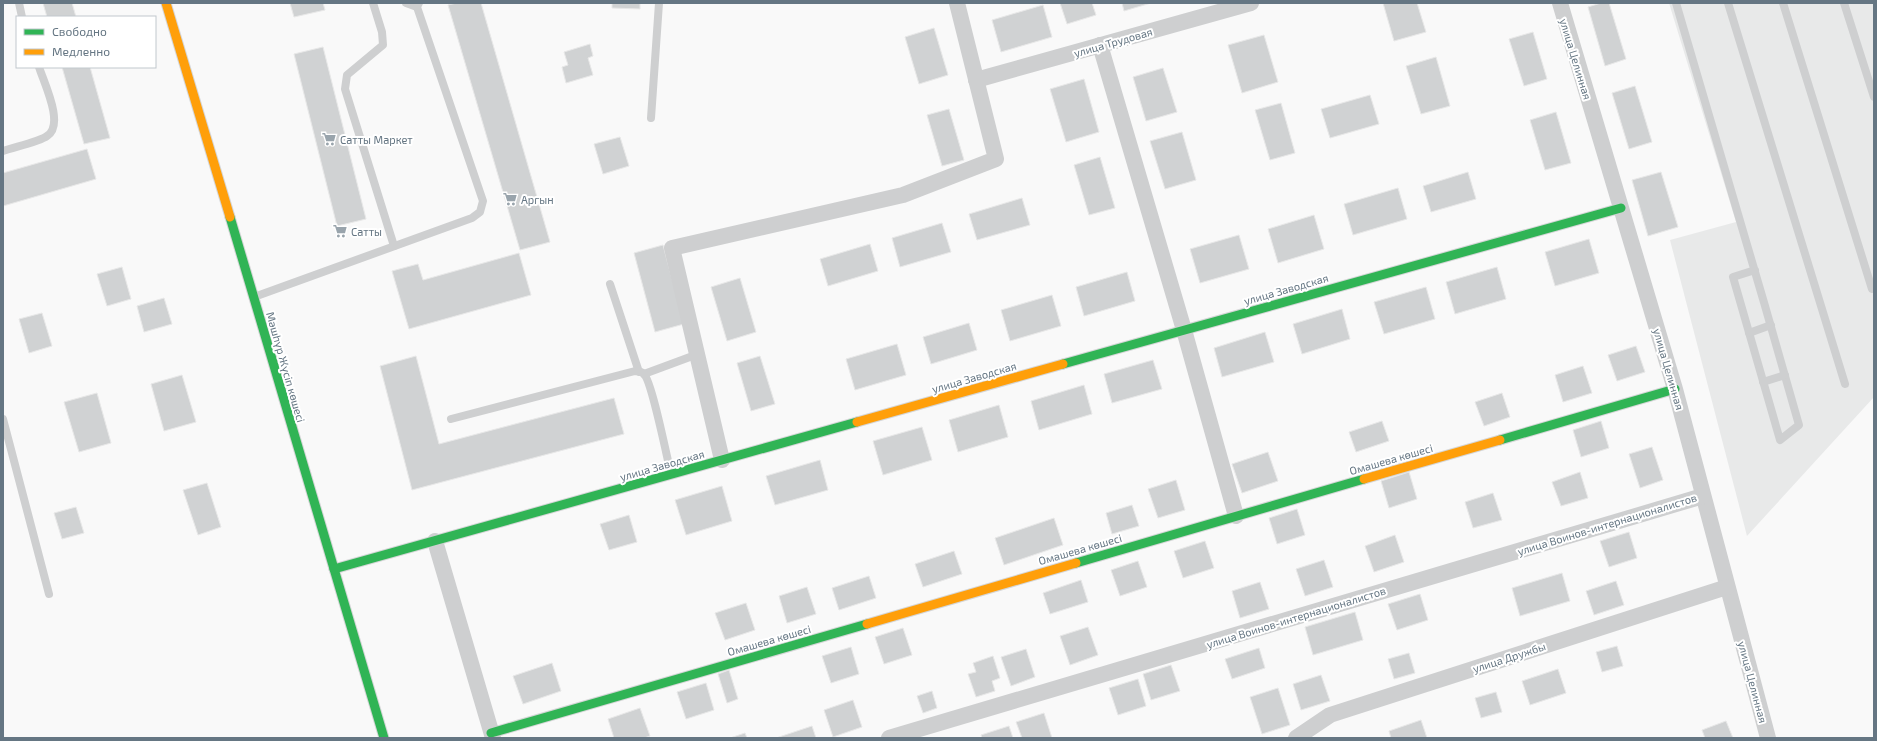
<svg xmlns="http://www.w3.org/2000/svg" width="1877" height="741" font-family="'Exo 2',sans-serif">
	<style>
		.built { fill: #e8e9e9 }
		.building { fill: #d0d2d3; stroke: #e8e8e8 }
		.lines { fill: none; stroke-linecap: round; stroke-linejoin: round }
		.fast-casing { stroke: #d5d6d7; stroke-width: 11 }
		.slow-casing { stroke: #d5d6d7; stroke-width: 11 }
		.lane { stroke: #cecfd0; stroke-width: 8 }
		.street { stroke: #cecfd0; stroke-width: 16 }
		.fast { stroke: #30b455; stroke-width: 9 }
		.slow { stroke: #ff9f0a; stroke-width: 9 }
		.labels { text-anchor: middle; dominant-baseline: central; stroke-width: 4; stroke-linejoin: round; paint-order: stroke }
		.street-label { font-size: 11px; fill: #657683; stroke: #fff }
		.poi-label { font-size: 11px; fill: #657683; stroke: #fff; text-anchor: start }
	</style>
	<rect width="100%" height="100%" fill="#f9f9f9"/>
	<!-- built -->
	<path class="built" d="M1669 3H1874V397L1747 536 1670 240 1736 222Z"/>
	<!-- building -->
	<g class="building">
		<path d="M43 3H72L76 17H47Z"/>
		<path d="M290 3H323L325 10 294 17Z"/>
		<path d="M457 3H481L550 242 520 250 448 5Z"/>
		<path d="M612 3H640V9L612 8Z"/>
		<path d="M1060 3H1092L1096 15 1067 24Z"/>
		<path d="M1122 3H1151L1124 11Z"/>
		<path d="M1383 3H1417L1426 32 1394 41Z"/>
		<path d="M1601 3H1609L1626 59 1605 66 1588 7Z"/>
		<path d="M1043 5 1052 37 1001 52 992 20Z"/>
		<path d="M934 28 948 75 919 84 905 37Z"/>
		<path d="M1533 32 1547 79 1524 86 1509 39Z"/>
		<path d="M1264 35 1278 82 1242 93 1228 45Z"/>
		<path d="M590 44 593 56 588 58 593 75 566 83 562 67 568 65 564 52Z"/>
		<path d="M323 47 366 219 337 226 294 54Z"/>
		<path d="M1436 57 1450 106 1421 114 1406 66Z"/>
		<path d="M62 67H90L110 138 84 144Z"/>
		<path d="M1163 68 1177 112 1146 121 1133 77Z"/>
		<path d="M1084 79 1099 132 1066 142 1050 89Z"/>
		<path d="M1635 86 1652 142 1629 149 1612 93Z"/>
		<path d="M1370 95 1379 124 1330 138 1321 109Z"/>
		<path d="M1281 103 1295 153 1270 160 1255 110Z"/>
		<path d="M949 109 964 160 942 166 927 115Z"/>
		<path d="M1556 112 1571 163 1545 170 1530 120Z"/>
		<path d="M1182 132 1196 180 1165 189 1150 141Z"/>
		<path d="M620 137 629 166 603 174 594 144Z"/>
		<path d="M87 149 96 179 3 206V173Z"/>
		<path d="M1100 157 1115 208 1089 215 1074 165Z"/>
		<path d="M1468 172 1476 199 1431 212 1423 186Z"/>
		<path d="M1661 172 1678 227 1648 236 1632 180Z"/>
		<path d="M1398 188 1407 219 1353 235 1344 204Z"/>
		<path d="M1022 198 1030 225 977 240 969 214Z"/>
		<path d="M1314 215 1324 249 1278 263 1268 229Z"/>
		<path d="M942 223 951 252 900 267 892 238Z"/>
		<path d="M1239 235 1249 269 1200 283 1190 249Z"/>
		<path d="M1589 239 1599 273 1555 286 1545 252Z"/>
		<path d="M870 244 878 271 828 286 820 259Z"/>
		<path d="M663 245 684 324 655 332 634 253Z"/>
		<path d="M519 253 531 295 409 329 392 271 418 264 423 280Z"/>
		<path d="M122 267 131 299 107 306 97 274Z"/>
		<path d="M1497 267 1506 299 1455 314 1446 282Z"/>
		<path d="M1127 272 1135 301 1084 316 1076 287Z"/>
		<path d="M740 278 756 332 727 341 711 287Z"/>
		<path d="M1426 287 1435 319 1384 334 1374 302Z"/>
		<path d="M1052 295 1061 326 1010 341 1001 310Z"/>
		<path d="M164 298 172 324 144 332 137 306Z"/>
		<path d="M1342 309 1350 339 1302 354 1293 324Z"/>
		<path d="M42 313 52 346 29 353 19 319Z"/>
		<path d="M969 323 977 350 931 364 923 337Z"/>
		<path d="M1265 332 1274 362 1222 377 1214 348Z"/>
		<path d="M897 344 906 375 855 390 846 359Z"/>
		<path d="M1636 346 1645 372 1617 381 1608 355Z"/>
		<path d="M416 356 439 444 614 398 624 434 412 490 380 366Z"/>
		<path d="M760 356 775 404 751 411 737 363Z"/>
		<path d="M1153 360 1162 389 1112 403 1104 374Z"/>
		<path d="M1583 366 1592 393 1563 402 1555 375Z"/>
		<path d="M182 375 196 422 164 431 151 384Z"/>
		<path d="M1084 385 1092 414 1039 430 1031 401Z"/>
		<path d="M97 393 111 443 79 452 64 402Z"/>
		<path d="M1502 393 1510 417 1484 426 1475 402Z"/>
		<path d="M999 405 1008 437 958 452 949 420Z"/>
		<path d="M1382 421 1389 441 1356 452 1349 432Z"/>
		<path d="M1601 421 1609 448 1581 457 1573 430Z"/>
		<path d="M922 427 932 460 883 475 873 441Z"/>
		<path d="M1652 447 1663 480 1640 488 1629 454Z"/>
		<path d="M1268 452 1278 481 1242 493 1232 464Z"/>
		<path d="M820 460 828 490 775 505 766 476Z"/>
		<path d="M1409 472 1417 499 1389 508 1381 481Z"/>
		<path d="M1580 472 1588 498 1561 506 1552 482Z"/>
		<path d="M1176 480 1185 510 1158 518 1148 489Z"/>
		<path d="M207 483 221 527 198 535 183 490Z"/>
		<path d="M722 486 732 521 686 535 675 500Z"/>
		<path d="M1493 493 1502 520 1473 528 1465 502Z"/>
		<path d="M1132 505 1139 526 1112 534 1106 513Z"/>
		<path d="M76 507 84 533 62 539 54 513Z"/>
		<path d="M1297 509 1305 535 1277 544 1269 518Z"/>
		<path d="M629 515 637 542 609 550 600 524Z"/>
		<path d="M1054 518 1063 545 1004 565 995 538Z"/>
		<path d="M1629 532 1637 558 1609 567 1600 541Z"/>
		<path d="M1395 535 1404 562 1374 572 1365 546Z"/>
		<path d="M1205 541 1214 568 1183 578 1174 551Z"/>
		<path d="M954 551 962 574 923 587 915 564Z"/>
		<path d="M1324 560 1333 587 1305 596 1296 569Z"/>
		<path d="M1138 561 1147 587 1120 596 1111 570Z"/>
		<path d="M1562 573 1570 601 1520 616 1512 588Z"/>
		<path d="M869 576 876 598 839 610 832 588Z"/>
		<path d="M1081 580 1088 602 1050 614 1043 593Z"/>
		<path d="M1616 581 1624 605 1594 615 1586 591Z"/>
		<path d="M1260 582 1269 609 1240 618 1232 591Z"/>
		<path d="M807 587 816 614 787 623 779 596Z"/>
		<path d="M1420 594 1428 620 1397 630 1388 604Z"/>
		<path d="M746 603 755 630 725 640 715 613Z"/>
		<path d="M1355 612 1363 640 1313 655 1305 627Z"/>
		<path d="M1088 627 1098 655 1070 665 1060 636Z"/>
		<path d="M903 628 912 655 884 664 875 637Z"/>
		<path d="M1617 646 1623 666 1602 672 1596 652Z"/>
		<path d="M851 647 859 674 831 683 822 656Z"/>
		<path d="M1259 648 1265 668 1232 679 1225 659Z"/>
		<path d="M1026 649 1035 677 1011 686 1001 657Z"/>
		<path d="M1409 653 1415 673 1394 679 1388 659Z"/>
		<path d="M993 656 1000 678 992 681 995 691 976 697 968 674 976 672 973 663Z"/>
		<path d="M552 663 561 691 523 704 513 676Z"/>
		<path d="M1171 665 1180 691 1151 700 1143 674Z"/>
		<path d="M1558 669 1566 693 1530 705 1522 681Z"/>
		<path d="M729 670 738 699 727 703 718 674Z"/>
		<path d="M1321 675 1330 701 1301 710 1293 684Z"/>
		<path d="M1138 679 1146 706 1118 715 1109 688Z"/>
		<path d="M706 683 714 710 686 719 677 692Z"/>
		<path d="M1278 688 1290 725 1262 734 1250 697Z"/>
		<path d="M932 691 937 708 923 713 917 696Z"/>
		<path d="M1496 692 1502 712 1481 718 1475 698Z"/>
		<path d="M853 700 862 727 833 737 824 710Z"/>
		<path d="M640 708 650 736 644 738H614L608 719Z"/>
		<path d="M1044 713 1052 738H1022L1016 722Z"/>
		<path d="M1421 720 1427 738H1391L1389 731Z"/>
		<path d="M1726 721 1733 738H1705L1702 730Z"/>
		<path d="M812 726 816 738H776Z"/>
		<path d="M1009 726 1013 738H982L981 735Z"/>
		<path d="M745 733 747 738H730Z"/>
	</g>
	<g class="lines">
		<defs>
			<g id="fast">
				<path d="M230 217 384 738"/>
				<path d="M1063 364 1621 208"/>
				<path d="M1500 440 1675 389"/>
				<path d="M1076 563 1364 479"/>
				<path d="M334 569 857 422"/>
				<path d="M491 733 867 624"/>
			</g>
			<g id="slow">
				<path d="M166 3 230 217"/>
				<path d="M857 422 1063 364"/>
				<path d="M1364 479 1500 440"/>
				<path d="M867 624 1076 563"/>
			</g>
		</defs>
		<!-- fast casing -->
		<use href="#fast" class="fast-casing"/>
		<!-- slow casing -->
		<use href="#slow" class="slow-casing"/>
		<!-- lane -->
		<g class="lane">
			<path d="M19 3 22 17"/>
			<path d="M373 3 382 32 383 45 347 75 345 89 394 246"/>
			<path d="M406 3 417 7"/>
			<path d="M1676 3C1718 143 1759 284 1799 425L1780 440 1733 277 1755 270"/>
			<path d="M1728 3 1845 384"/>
			<path d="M1783 3 1872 289 1874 287"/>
			<path d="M1844 3 1874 97"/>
			<path d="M651 118 659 3"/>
			<path d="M3 151C14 147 39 142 47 136 65 125 44 83 39 67"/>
			<path d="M610 284 639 372"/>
			<path d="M254 297 472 218 480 212 483 201 417 7 419 3"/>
			<path d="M1749 333 1771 325"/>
			<path d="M644 374 698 354"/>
			<path d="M1763 382 1785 375"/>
			<path d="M3 419 49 594"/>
			<path d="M451 419 635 371C638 371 642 372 644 374 652 382 667 458 671 474"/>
		</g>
		<!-- street -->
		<g class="street">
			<path d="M1560 3 1675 389 1768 738"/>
			<path d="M1100 45 1184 330 1236 516"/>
			<path d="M976 80 1251 3"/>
			<path d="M722 460 672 248 903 195 996 159 957 3"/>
			<path d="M435 541 493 738"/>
			<path d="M889 738 1703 496"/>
			<path d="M1296 738 1330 715 1727 587"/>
		</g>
		<!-- fast -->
		<use href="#fast" class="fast"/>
		<!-- slow -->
		<use href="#slow" class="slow"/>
	</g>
	<!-- icons -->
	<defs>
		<symbol id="supermarket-bare" viewBox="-9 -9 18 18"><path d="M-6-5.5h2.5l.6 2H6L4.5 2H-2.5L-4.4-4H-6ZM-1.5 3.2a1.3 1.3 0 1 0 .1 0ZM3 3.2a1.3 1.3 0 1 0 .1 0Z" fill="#99a4ac" stroke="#fff" stroke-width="2.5" paint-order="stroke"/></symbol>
	</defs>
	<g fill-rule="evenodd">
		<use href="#supermarket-bare" x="319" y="129" width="20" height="20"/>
		<use href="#supermarket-bare" x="500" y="189" width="20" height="20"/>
		<use href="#supermarket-bare" x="330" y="221" width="20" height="20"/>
	</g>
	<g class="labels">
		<!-- street labels -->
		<g class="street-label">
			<text transform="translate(1113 42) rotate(-16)">улица Трудовая</text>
			<text transform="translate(1576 59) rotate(73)">улица Целинная</text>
			<text transform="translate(1286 289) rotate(-16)">улица Заводская</text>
			<text transform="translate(286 367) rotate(74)">Мәшһүр Жүсіп көшесі</text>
			<text transform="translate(1669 369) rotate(74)">улица Целинная</text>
			<text transform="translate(974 377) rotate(-16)">улица Заводская</text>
			<text transform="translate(1391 459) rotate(-16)">Омашева көшесі</text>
			<text transform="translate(662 465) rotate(-16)">улица Заводская</text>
			<text transform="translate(1607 524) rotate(-17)">улица Воинов-интернационалистов</text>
			<text transform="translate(1080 549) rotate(-16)">Омашева көшесі</text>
			<text transform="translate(1296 617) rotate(-17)">улица Воинов-интернационалистов</text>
			<text transform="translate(769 640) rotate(-16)">Омашева көшесі</text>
			<text transform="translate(1509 657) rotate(-18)">улица Дружбы</text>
			<text transform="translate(1753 682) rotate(75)">улица Целинная</text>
		</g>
		<!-- poi labels -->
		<g class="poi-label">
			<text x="340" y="139">Сатты Маркет</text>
			<text x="521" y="199">Аргын</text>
			<text x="351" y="231">Сатты</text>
		</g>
	</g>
	<!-- border -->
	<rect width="1877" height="741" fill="none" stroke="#657683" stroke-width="8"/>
	<!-- legend -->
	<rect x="16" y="16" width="140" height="52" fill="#ffffff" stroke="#c1c8cd"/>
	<rect x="24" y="29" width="20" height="6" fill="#30b455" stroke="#c1c8cd"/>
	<text x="52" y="36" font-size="12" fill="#657683">Свободно</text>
	<rect x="24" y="49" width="20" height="6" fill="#ff9f0a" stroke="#c1c8cd"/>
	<text x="52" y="56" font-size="12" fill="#657683">Медленно</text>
</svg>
